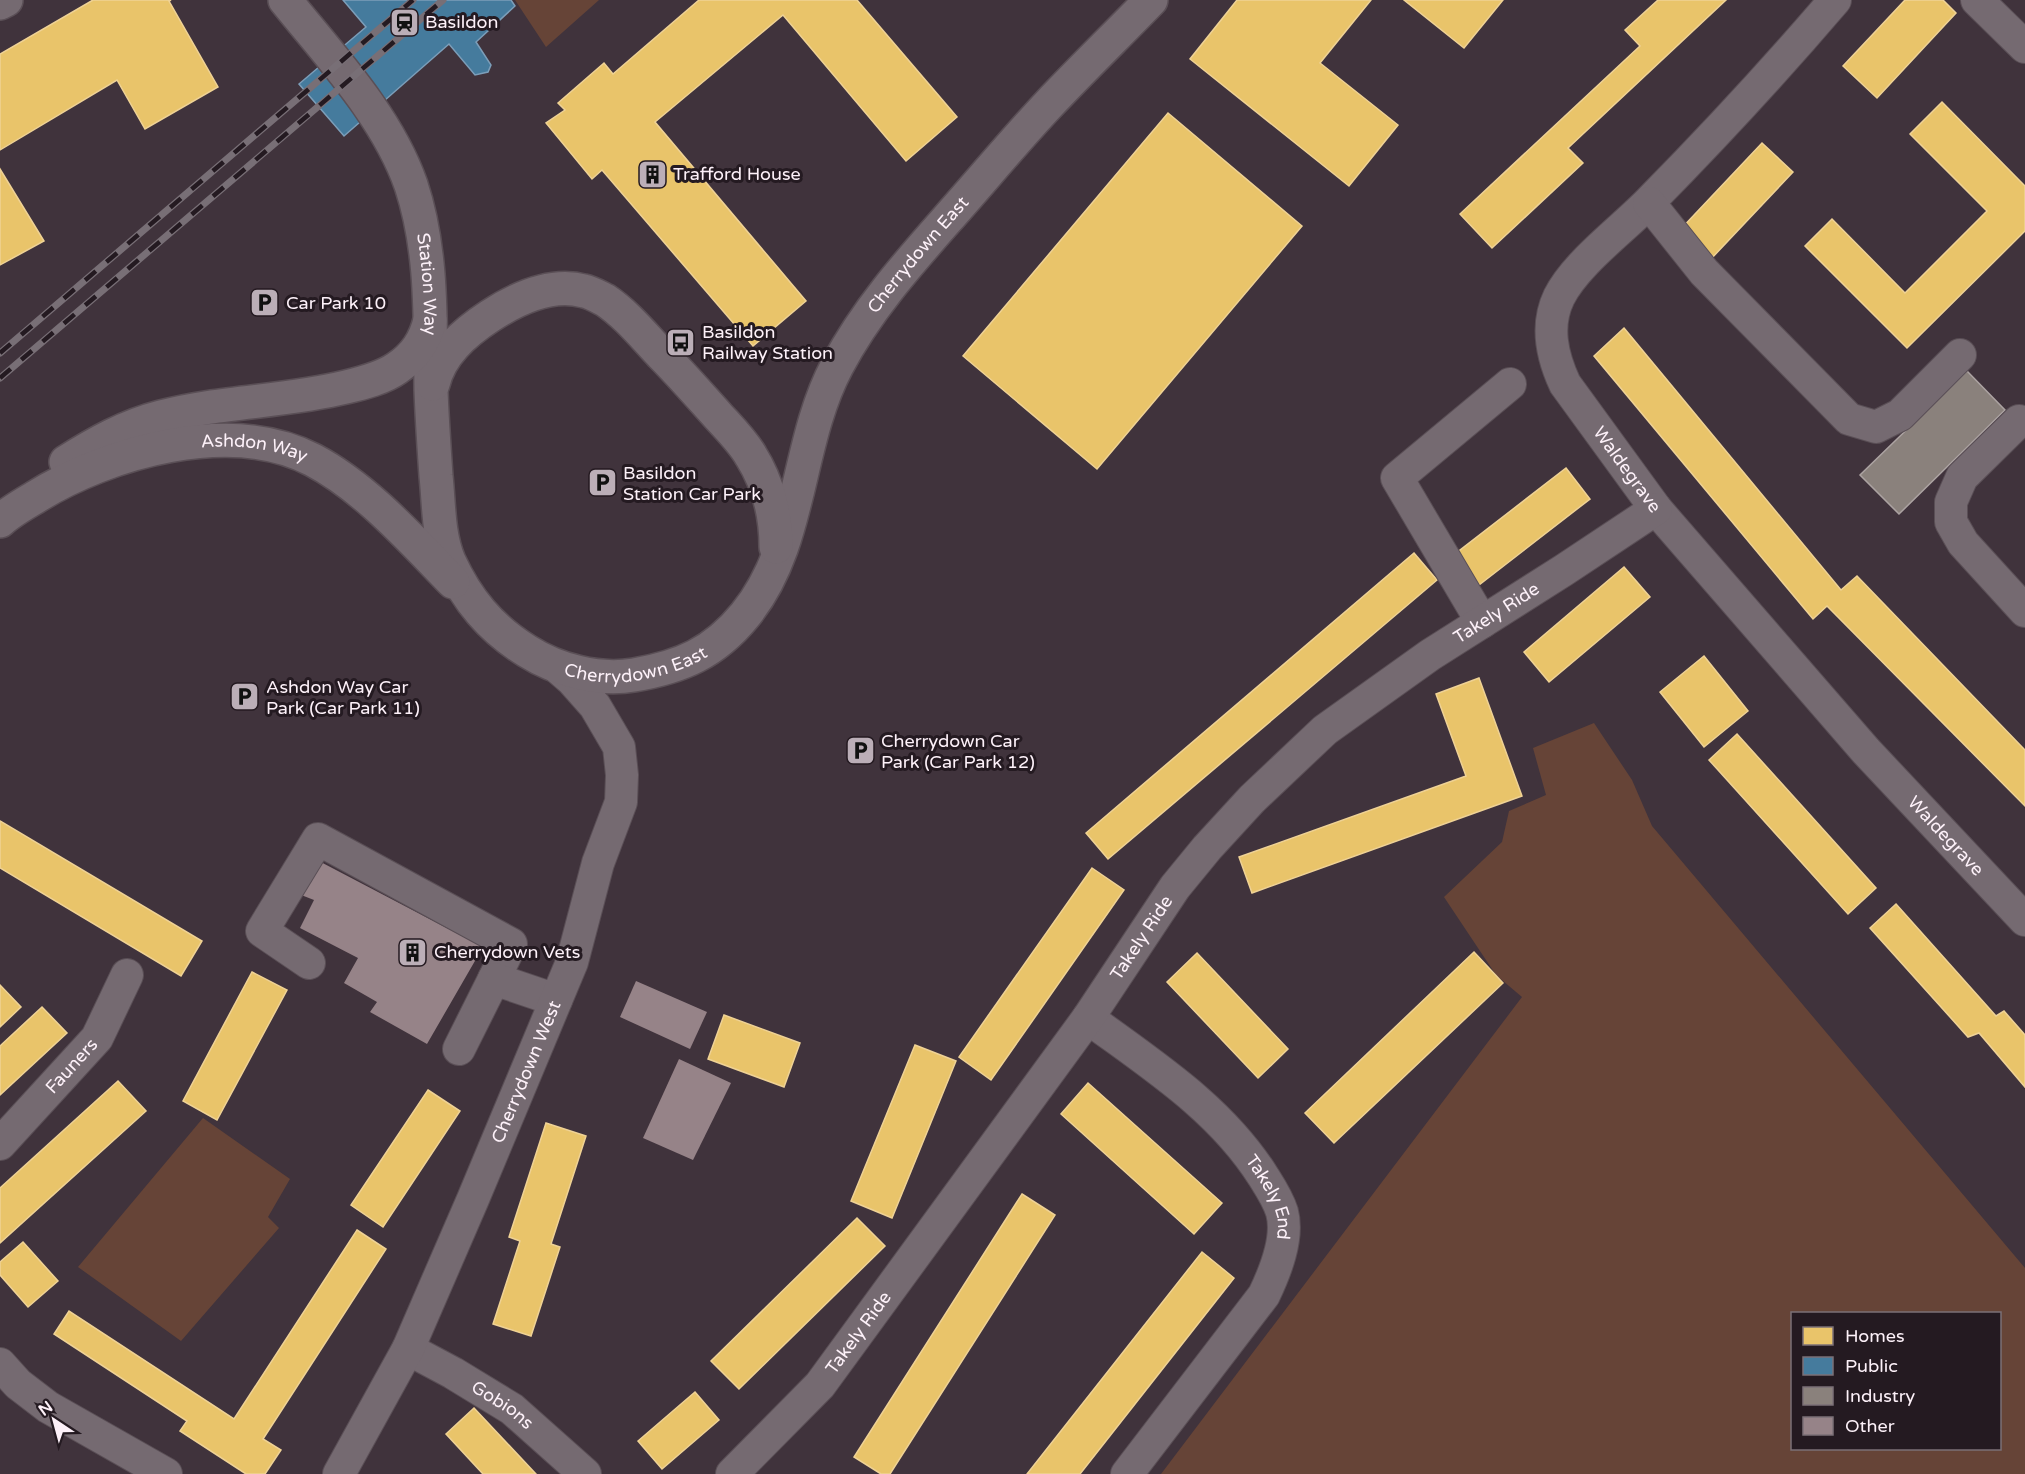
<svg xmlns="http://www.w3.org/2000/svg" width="2025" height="1474" font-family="'Varela Round',sans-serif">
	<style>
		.green { fill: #664437; fill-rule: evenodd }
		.homes { fill: #e9c46a; stroke: #efd295; stroke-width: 1.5 }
		.public { fill: #457b9d; stroke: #7c9eb9; stroke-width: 1.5 }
		.industry { fill: #8a817c; stroke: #aca3a2; stroke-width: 1.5 }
		.building { fill: #968388 }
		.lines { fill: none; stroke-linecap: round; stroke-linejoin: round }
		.minor-casing { stroke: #5a4f56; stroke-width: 34 }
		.tertiary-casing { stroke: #5a4f56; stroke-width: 36 }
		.minor { stroke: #756a71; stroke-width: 32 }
		.tertiary { stroke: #756a71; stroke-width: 33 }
		.rail-casing { stroke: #786f76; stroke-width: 7 }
		.rail { stroke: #241a21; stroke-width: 4.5; stroke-dasharray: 14; stroke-linecap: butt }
		.labels { text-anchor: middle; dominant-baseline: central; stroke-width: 6; stroke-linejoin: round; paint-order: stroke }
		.poi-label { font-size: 18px; fill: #fdf1f9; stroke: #241a21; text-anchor: start }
		.street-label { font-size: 18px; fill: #fdf1f9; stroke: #241a21 }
	</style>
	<rect width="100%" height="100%" fill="#40333c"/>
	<!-- green -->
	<g class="green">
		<path d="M515 0H599L546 47Z"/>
		<path d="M1594 723 1632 780 1652 826 2025 1268V1474H1161L1522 997 1496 975 1444 897 1502 842 1509 811 1546 795 1533 748ZM1792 1314H2000V1448H1792Z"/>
		<path d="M203 1118 290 1179 268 1217 279 1228 181 1341 78 1267Z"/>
	</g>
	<!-- homes -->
	<g class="homes">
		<path d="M93 0H171L169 1 218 87 145 129 117 80 0 150V54Z"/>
		<path d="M699 0H857L957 117 906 161 783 15 655 122 806 301 753 346 602 170 592 179 546 123 565 110 558 103 604 63 613 74Z"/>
		<path d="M1237 0H1371L1320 63 1398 125 1349 186 1190 59Z"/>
		<path d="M1404 0H1503L1464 48Z"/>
		<path d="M1658 0H1726L1568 148 1583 163 1492 248 1460 214 1640 46 1625 30Z"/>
		<path d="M1905 0H1943L1956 13 1877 98 1843 66Z"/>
		<path d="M1942 102 2025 186V231L1907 348 1805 246 1832 219 1905 293 1987 211 1910 134Z"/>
		<path d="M1168 113 1302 226 1097 469 963 356Z"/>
		<path d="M1762 143 1793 172 1710 260 1679 231Z"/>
		<path d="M0 169 44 241 0 265Z"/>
		<path d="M1624 328 1841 590 1857 576 2025 750V806L1827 606 1813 619 1594 356Z"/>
		<path d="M1566 468 1590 499 1479 585 1455 554Z"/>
		<path d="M1414 553 1437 580 1108 859 1086 833Z"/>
		<path d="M1624 567 1650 597 1549 682 1524 652Z"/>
		<path d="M1704 656 1748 711 1704 747 1660 692Z"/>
		<path d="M1479 678 1522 796 1252 893 1239 857 1466 776 1436 694Z"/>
		<path d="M1737 734 1876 888 1848 914 1709 760Z"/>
		<path d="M0 821 202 941 181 976 0 868Z"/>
		<path d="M1092 868 1124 890 991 1080 959 1057Z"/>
		<path d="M1896 904 1996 1016 2004 1011 2025 1035V1087L1979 1033 1968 1037 1870 928Z"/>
		<path d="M1474 952 1503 983 1334 1143 1305 1113Z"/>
		<path d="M1197 953 1288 1049 1258 1078 1167 982Z"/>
		<path d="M252 972 287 990 217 1120 183 1101Z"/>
		<path d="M0 985 21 1007 0 1027Z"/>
		<path d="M42 1007 67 1033 0 1095V1046Z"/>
		<path d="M724 1015 800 1043 784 1087 708 1059Z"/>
		<path d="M915 1045 956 1061 892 1218 851 1201Z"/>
		<path d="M118 1081 146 1111 0 1243V1188Z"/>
		<path d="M1088 1083 1222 1203 1194 1234 1061 1114Z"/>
		<path d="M428 1090 460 1111 383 1227 351 1205Z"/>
		<path d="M546 1123 586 1136 551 1244 560 1247 531 1336 493 1324 520 1241 509 1237Z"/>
		<path d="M1022 1194 1055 1215 890 1474H881L854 1457Z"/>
		<path d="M857 1218 885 1246 739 1389 711 1361Z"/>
		<path d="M357 1230 386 1249 263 1439 281 1450 265 1474H246L180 1431 187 1421 54 1334 69 1311 234 1419Z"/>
		<path d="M23 1242 58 1281 28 1307 0 1275V1262Z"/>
		<path d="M1202 1252 1234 1278 1080 1474H1027Z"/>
		<path d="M695 1392 719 1420 662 1469 638 1441Z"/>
		<path d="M474 1408 536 1474H483L446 1434Z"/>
	</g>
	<!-- public -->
	<path class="public" d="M343 0H511L515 6 476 42 491 65 488 72 475 75 449 44 344 136 299 84 366 27Z"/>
	<!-- industry -->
	<path class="industry" d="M1967 371 2005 410 1899 514 1860 475Z"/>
	<!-- building -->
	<g class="building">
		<path d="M315 859 483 947 427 1044 370 1012 377 1002 344 983 358 958 300 928 314 900 296 893Z"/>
		<path d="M636 981 707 1012 690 1049 620 1017Z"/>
		<path d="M679 1059 731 1083 693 1160 643 1138Z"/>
	</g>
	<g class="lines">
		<defs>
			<g id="minor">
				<path id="s1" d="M1835 0C1776 69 1714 136 1650 201 1623 229 1576 263 1559 297 1545 326 1552 356 1565 384L1656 509 1866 751 2025 920"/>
				<path d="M1977 0 2025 47"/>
				<path d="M1649 203 1704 272 1849 419 1876 427 1900 415 1960 355"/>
				<path d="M2019 421 1962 477 1951 502V522L1963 543 2025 611"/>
				<path d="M1482 622 1397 478 1510 384"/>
				<path d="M309 963 262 931 318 839 511 944 494 979"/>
				<path id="s2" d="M1088 1018C1152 1065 1220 1108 1263 1176 1270 1187 1278 1199 1282 1212 1289 1238 1275 1272 1264 1295L1127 1474"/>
				<path d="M459 1049 494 979 556 1000"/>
				<path id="s3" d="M0 1144 97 1038 127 975"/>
				<path id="s4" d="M408 1349 453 1373 512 1409 585 1474"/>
				<path d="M0 1364 18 1384 48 1407 166 1474"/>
				<path id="s5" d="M339 1474 408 1349 473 1199 572 962 598 863 621 802 622 775 619 747 595 706 572 680 557 667"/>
				<path id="s6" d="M732 1474 820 1385 1088 1018 1175 887 1207 848 1252 799 1325 730 1430 655 1564 570 1656 509"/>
			</g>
			<g id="tertiary">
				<path id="s7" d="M285 0C330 56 387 116 411 185 433 251 430 321 431 390 432 419 434 447 436 476 439 504 438 535 449 561 467 600 490 628 527 651 557 670 598 681 634 675 681 667 714 653 745 615 803 544 795 445 837 366 868 307 913 258 957 208 987 174 1017 138 1048 105 1082 69 1117 35 1151 0"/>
				<path d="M0 3 6 0"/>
				<path d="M433 384C440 354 464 333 490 316 516 299 551 282 584 291 590 292 599 297 605 300 626 314 643 335 661 354 681 374 700 396 719 417 730 429 743 442 751 456 768 483 776 516 776 547"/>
				<path d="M66 462C96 443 126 426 161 417 221 401 285 402 346 387 363 383 383 378 397 368 415 356 425 341 430 320"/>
				<path id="s8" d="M0 521C10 512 22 505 34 498 107 452 231 417 313 460 366 488 411 539 453 582"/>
			</g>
		</defs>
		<!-- minor casing -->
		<use href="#minor" class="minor-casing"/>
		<!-- tertiary casing -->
		<use href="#tertiary" class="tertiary-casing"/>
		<!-- minor -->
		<use href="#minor" class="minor"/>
		<!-- tertiary -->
		<use href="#tertiary" class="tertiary"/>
		<defs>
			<g id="rail">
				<path d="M0 353 413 0"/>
				<path d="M0 378 443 0"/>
			</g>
		</defs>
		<!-- rail casing -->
		<use href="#rail" class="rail-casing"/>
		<!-- rail -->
		<use href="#rail" class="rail"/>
	</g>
	<!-- icons -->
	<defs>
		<symbol id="station-square" viewBox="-11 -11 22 22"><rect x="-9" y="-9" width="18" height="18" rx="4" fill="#bbaeb7" stroke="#241a21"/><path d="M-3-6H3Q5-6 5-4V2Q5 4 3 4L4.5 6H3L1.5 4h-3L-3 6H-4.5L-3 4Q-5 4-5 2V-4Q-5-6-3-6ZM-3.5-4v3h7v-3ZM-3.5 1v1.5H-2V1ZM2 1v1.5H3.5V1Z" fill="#111"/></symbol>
		<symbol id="building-square" viewBox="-11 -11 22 22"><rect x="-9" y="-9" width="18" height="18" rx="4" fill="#bbaeb7" stroke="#241a21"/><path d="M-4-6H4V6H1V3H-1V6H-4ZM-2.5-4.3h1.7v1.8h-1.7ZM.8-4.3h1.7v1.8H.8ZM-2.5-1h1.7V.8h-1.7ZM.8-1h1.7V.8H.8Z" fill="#111"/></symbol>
		<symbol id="parking-square" viewBox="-11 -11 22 22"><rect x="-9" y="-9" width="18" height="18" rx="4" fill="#bbaeb7" stroke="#241a21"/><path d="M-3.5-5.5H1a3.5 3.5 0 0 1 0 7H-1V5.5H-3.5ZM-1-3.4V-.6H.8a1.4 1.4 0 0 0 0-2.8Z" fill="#111"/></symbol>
		<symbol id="bus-square" viewBox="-11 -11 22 22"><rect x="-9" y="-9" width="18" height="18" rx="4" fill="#bbaeb7" stroke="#241a21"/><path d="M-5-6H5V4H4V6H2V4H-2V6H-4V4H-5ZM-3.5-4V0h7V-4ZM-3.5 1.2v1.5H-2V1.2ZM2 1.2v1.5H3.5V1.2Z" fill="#111"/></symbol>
	</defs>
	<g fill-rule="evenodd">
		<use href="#station-square" x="388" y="6" width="33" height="33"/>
		<use href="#building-square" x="636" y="158" width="33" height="33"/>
		<use href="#parking-square" x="248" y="286" width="33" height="33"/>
		<use href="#bus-square" x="664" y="326" width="33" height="33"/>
		<use href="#parking-square" x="586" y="466" width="33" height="33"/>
		<use href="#parking-square" x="228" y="680" width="33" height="33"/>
		<use href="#parking-square" x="844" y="734" width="33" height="33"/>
		<use href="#building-square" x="396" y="936" width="33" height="33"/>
	</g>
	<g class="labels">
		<!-- poi labels -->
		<g class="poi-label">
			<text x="425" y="22">Basildon</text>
			<text x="673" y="174">Trafford House</text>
			<text x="286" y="303">Car Park 10</text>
			<text x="702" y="332">Basildon<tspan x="702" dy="21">Railway Station</tspan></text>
			<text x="623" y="473">Basildon<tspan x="623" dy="21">Station Car Park</tspan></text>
			<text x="266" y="687">Ashdon Way Car<tspan x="266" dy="21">Park (Car Park 11)</tspan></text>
			<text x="881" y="741">Cherrydown Car<tspan x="881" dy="21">Park (Car Park 12)</tspan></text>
			<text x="434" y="952">Cherrydown Vets</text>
		</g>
		<!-- street labels -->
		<g class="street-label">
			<text stroke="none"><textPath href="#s7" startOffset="1372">Cherrydown East</textPath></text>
			<text stroke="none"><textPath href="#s7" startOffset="326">Station Way</textPath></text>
			<text stroke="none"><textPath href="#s8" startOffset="273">Ashdon Way</textPath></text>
			<text stroke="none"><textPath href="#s1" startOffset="602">Waldegrave</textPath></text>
			<text stroke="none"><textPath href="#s6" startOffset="1162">Takely Ride</textPath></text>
			<text stroke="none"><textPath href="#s7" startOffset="840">Cherrydown East</textPath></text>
			<text stroke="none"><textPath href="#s1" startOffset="1088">Waldegrave</textPath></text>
			<text stroke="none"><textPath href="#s6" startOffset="676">Takely Ride</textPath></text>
			<text stroke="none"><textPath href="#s3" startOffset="106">Fauners</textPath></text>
			<text stroke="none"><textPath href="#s5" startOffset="444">Cherrydown West</textPath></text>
			<text stroke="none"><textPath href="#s2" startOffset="260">Takely End</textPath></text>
			<text stroke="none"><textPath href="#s6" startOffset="190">Takely Ride</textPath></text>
			<text stroke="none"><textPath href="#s4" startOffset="110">Gobions</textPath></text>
		</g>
	</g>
	<!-- legend -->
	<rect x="1791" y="1312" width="210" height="138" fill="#241a21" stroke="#7b7077" stroke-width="1.5"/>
	<rect x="1803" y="1327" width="30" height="18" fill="#e9c46a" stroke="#7b7077" stroke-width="1.5"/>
	<text x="1845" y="1342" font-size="18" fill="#fdf1f9">Homes</text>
	<rect x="1803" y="1357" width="30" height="18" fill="#457b9d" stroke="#7b7077" stroke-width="1.5"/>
	<text x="1845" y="1372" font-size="18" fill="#fdf1f9">Public</text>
	<rect x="1803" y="1387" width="30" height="18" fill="#8a817c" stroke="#7b7077" stroke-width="1.5"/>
	<text x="1845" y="1402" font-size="18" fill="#fdf1f9">Industry</text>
	<rect x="1803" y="1417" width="30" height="18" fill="#968388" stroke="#7b7077" stroke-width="1.5"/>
	<text x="1845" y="1432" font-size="18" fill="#fdf1f9">Other</text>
	<!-- north arrow -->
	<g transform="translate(54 1420) rotate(324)" stroke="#241a21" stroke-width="4.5" paint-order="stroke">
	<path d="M0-4.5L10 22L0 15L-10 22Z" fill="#fdf1f9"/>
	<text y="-9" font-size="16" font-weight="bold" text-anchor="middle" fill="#fdf1f9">N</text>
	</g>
</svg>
